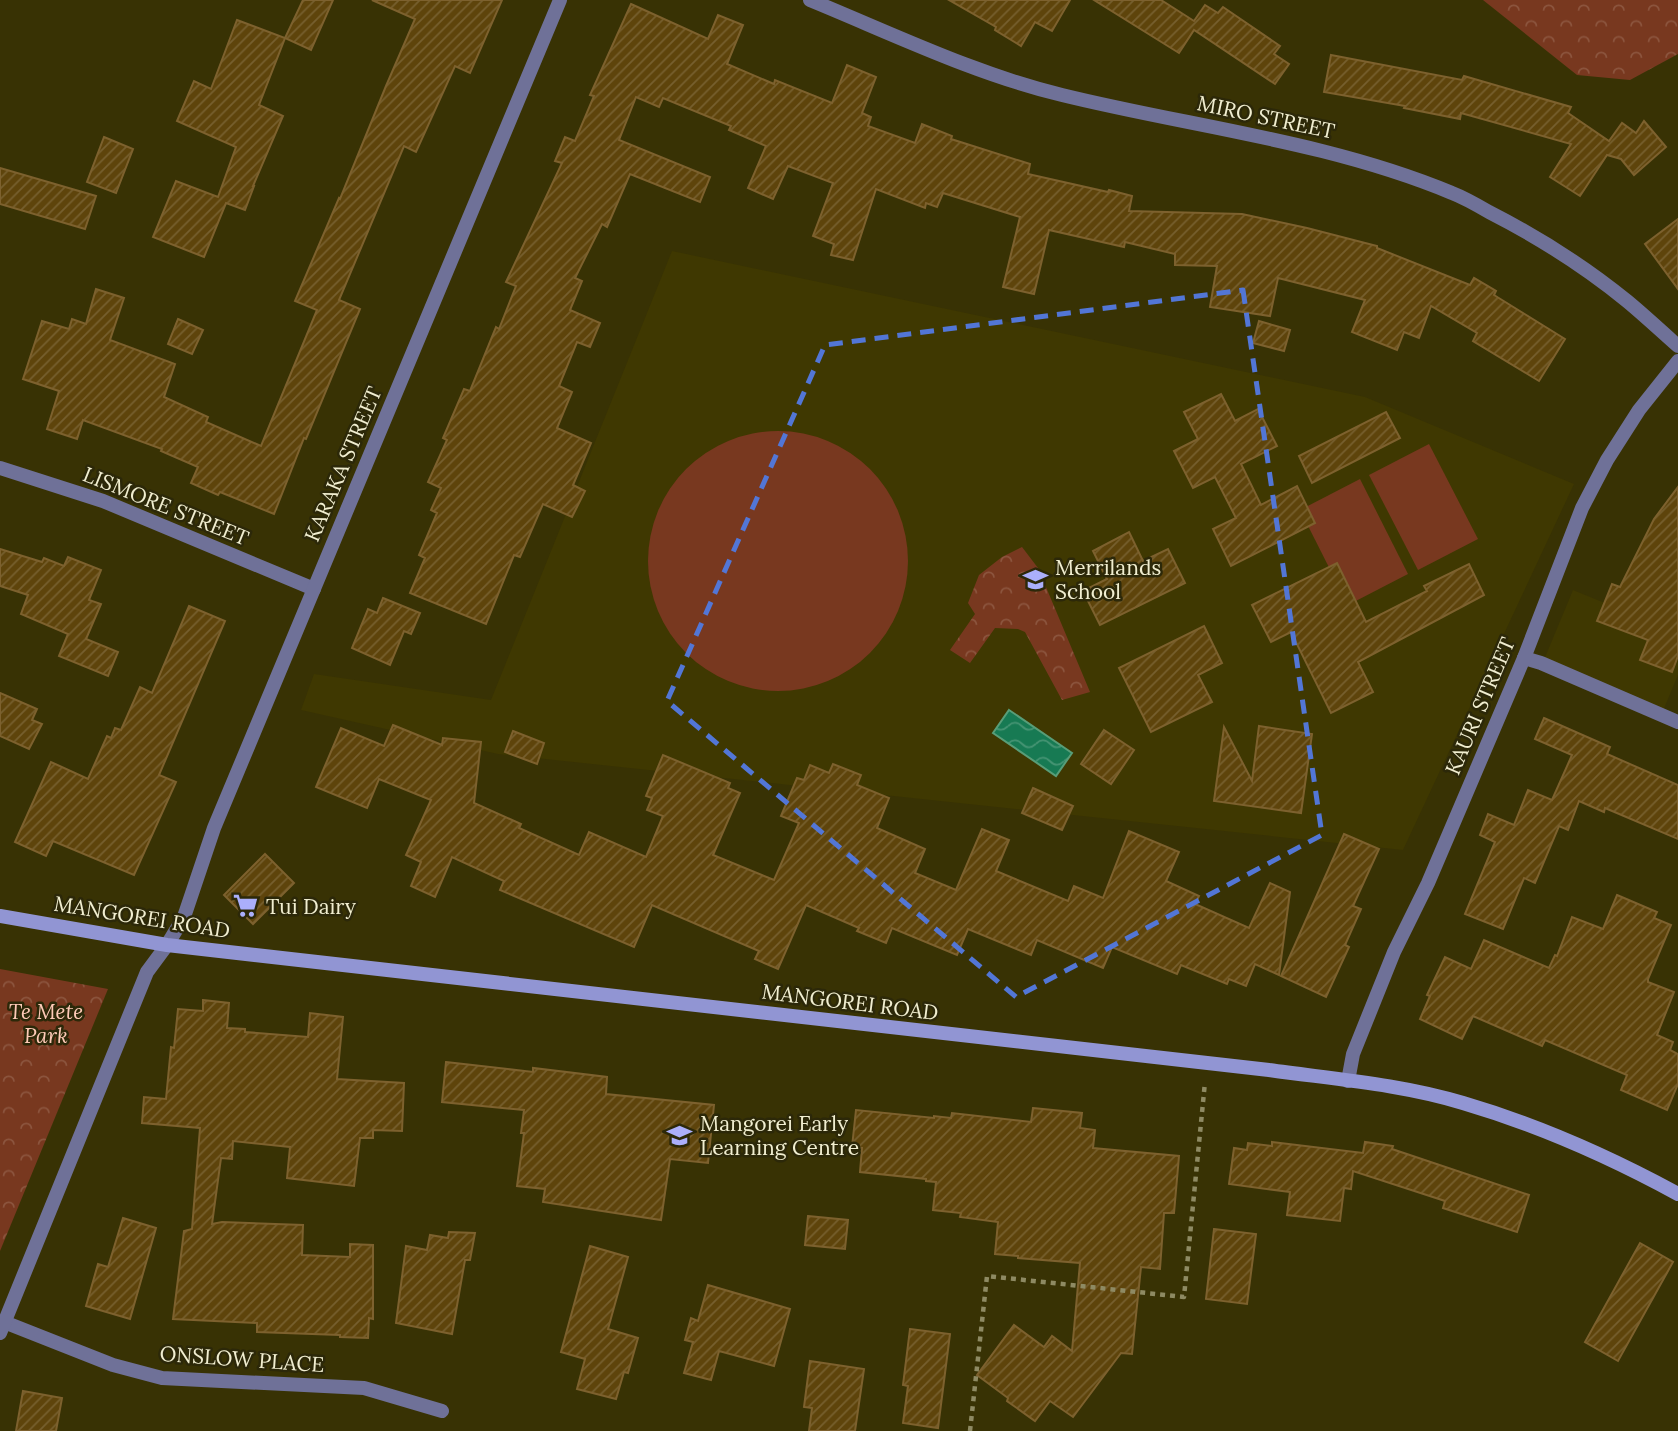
<svg xmlns="http://www.w3.org/2000/svg" width="1678" height="1431" font-family="Lora,serif">
	<style>
		.built { fill: #3f3801 }
		.forest { fill: url(#forest-crowns) }
		.garden { fill: #78381f }
		.water { fill: url(#water-waves); stroke: #589d78; stroke-width: 2 }
		.building { fill: url(#building-hatch); stroke: #7d612e; stroke-width: 2 }
		.lines { fill: none; stroke-linecap: round; stroke-linejoin: round }
		.path { stroke: #8e8a63; stroke-width: 4.5; stroke-dasharray: 5 5; stroke-linecap: butt }
		.minor { stroke: #6f7198; stroke-width: 14 }
		.secondary { stroke: #9195d3; stroke-width: 14 }
		.marked { fill: none; stroke: #5276d6; stroke-width: 5; stroke-dasharray: 14 9; stroke-linejoin: round }
		.labels { text-anchor: middle; dominant-baseline: central; stroke-width: 5; stroke-linejoin: round; paint-order: stroke }
		.street-label { font-size: 21px; fill: #f1eed0; stroke: #2c2809 }
		.poi-label { font-size: 21px; fill: #f1eed0; stroke: #2c2809; text-anchor: start }
		.park-label { font-size: 21px; font-style: italic; fill: #fecab7; stroke: #2c2809 }
	</style>
	<defs>
		<pattern id="forest-crowns" width="20" height="18" patternUnits="userSpaceOnUse" patternTransform="scale(1.75)"><rect width="20" height="18" fill="#78381f"/><path d="M2 6a3 3 0 1 1 6 0M12 15a3 3 0 1 1 6 0" fill="none" stroke="#8c553e"/></pattern>
		<pattern id="water-waves" width="16" height="10" patternUnits="userSpaceOnUse" patternTransform="scale(1.75)"><rect width="16" height="10" fill="#177a53"/><path d="M0 5q4-4 8 0t8 0" fill="none" stroke="#459473"/></pattern>
		<pattern id="building-hatch" width="6" height="6" patternUnits="userSpaceOnUse" patternTransform="scale(1.75)"><rect width="6" height="6" fill="#5e440b"/><path d="M-1 1l2-2M0 6l6-6M5 7l2-2" fill="none" stroke="#765f2e"/></pattern>
	</defs>
	<rect width="100%" height="100%" fill="#383204"/>
	<!-- built -->
	<g class="built">
		<path d="M672 251 1365 397 1574 484 1403 850 498 754 301 710 314 674 491 700Z"/>
		<path d="M1573 590 1678 633V675L1660 718 1541 667Z"/>
	</g>
	<!-- forest -->
	<g class="forest">
		<path d="M1483 0H1678V54L1630 80 1577 75Z"/>
		<path d="M1022 547 1038 568 1090 692 1062 700 1025 632 1018 629 995 628 970 663 950 650 975 614 968 603 979 575 1002 557Z"/>
		<path d="M0 969 108 989 0 1251Z"/>
	</g>
	<!-- garden -->
	<g class="garden">
		<circle cx="778" cy="561" r="130"/>
		<path d="M1429 444 1478 539 1418 570 1369 475Z"/>
		<path d="M1360 479 1408 574 1348 605 1300 510Z"/>
	</g>
	<!-- water -->
	<path class="water" d="M1009 710 1072 753 1056 776 993 733Z"/>
	<!-- building -->
	<g class="building">
		<path d="M303 0H333L311 50 285 38Z"/>
		<path d="M372 0H502L470 73 455 66 416 152 404 146 339 300 360 309 306 439 304 438 274 514 220 492 218 495 191 483 198 467 161 451 162 449 83 420 77 439 47 429 59 391 23 379 42 321 69 329 72 319 86 324 96 289 124 298 110 340 175 364 164 397 208 417 206 422 261 446 317 310 295 301 339 198 340 199 386 86 415 19Z"/>
		<path d="M949 0H1070L1052 31 1035 22 1021 46 995 30 996 27Z"/>
		<path d="M1094 0H1161L1194 21 1205 5 1218 13 1223 7 1280 46 1274 54 1289 64 1275 84 1194 30 1179 53Z"/>
		<path d="M631 4 708 39 718 15 743 25 727 64 774 84 775 80 832 103 847 65 876 77 862 113 871 117 868 126 915 143 922 124 952 136 951 139 1030 164 1028 174 1108 192 1109 190 1132 196 1129 211 1242 214 1307 228 1377 246V248L1470 285 1474 278 1496 291 1494 295 1565 339 1539 381 1473 341 1477 333 1431 306 1419 338 1404 332 1397 350 1352 332 1365 300 1278 278 1270 316 1210 307 1217 266 1175 265V254L1125 242 1124 247 1049 230 1034 294 1003 287 1020 217 943 193 937 207 926 203 925 208 876 189 853 260 831 255 834 244 813 236 833 183 788 166 773 199 748 188 766 146 729 130 731 126 663 98 659 107 636 97 619 140 710 177 700 202 630 174 607 227 602 224 575 278 582 281 570 310 600 323 590 347 577 342 559 386 572 392 557 428 591 443 573 485 585 491 572 517 543 504 520 557 514 555 486 624 410 593 425 558 419 555 437 513 431 510 441 488 428 482 447 440 443 438 464 389 470 391 496 327 499 329 516 286 506 282 562 163 555 161 565 137 575 141 594 96 590 95Z"/>
		<path d="M237 20 285 38 259 105 283 116 253 186H254L245 210 226 203 204 257 153 237 176 181 218 197 236 147 177 121 194 81 211 89Z"/>
		<path d="M1331 55 1462 80 1464 76 1571 107 1568 113 1609 141 1622 123 1636 133 1644 121 1666 147 1634 175 1621 159 1607 155 1580 196 1550 177 1571 144 1461 113 1460 119 1404 108 1405 106 1324 92Z"/>
		<path d="M104 137 133 149 116 193 87 182Z"/>
		<path d="M0 168 96 196 85 229 0 204Z"/>
		<path d="M1678 219V289L1645 244Z"/>
		<path d="M178 319 203 330 192 354 168 344Z"/>
		<path d="M1259 321 1290 330 1284 351 1253 343Z"/>
		<path d="M1221 394 1235 421 1258 409 1277 446 1241 464 1261 505 1297 486 1315 523 1231 566 1213 529 1236 518 1215 477 1193 488 1174 451 1198 439 1184 412Z"/>
		<path d="M1386 412 1400 438 1312 483 1299 456Z"/>
		<path d="M1678 487V656L1672 672 1640 660 1648 640 1597 621 1612 584 1620 587 1654 519Z"/>
		<path d="M1129 532 1143 561 1168 549 1185 583 1100 625 1083 591 1107 579 1093 551Z"/>
		<path d="M0 549 42 562 44 558 64 566 68 557 101 570 89 600 101 604 86 639 118 652 108 676 59 656 68 634 21 614 28 595 0 586Z"/>
		<path d="M1337 563 1366 622 1427 591 1424 586 1469 564 1484 595 1358 662 1373 692 1331 713 1291 632 1271 642 1252 605Z"/>
		<path d="M383 598 420 613 411 634 404 631 390 665 352 648 368 609 377 613Z"/>
		<path d="M189 606 225 621 159 775 176 782 134 875 53 841 46 856 15 842 51 762 88 779 107 736 111 738 115 728 121 730 140 687 152 693Z"/>
		<path d="M1204 626 1222 663 1198 675 1212 702 1151 732 1119 668Z"/>
		<path d="M0 693 37 709 32 720 42 724 29 749 0 736Z"/>
		<path d="M1544 718 1610 747 1607 754 1678 785V839L1605 808 1604 812 1579 801 1568 830 1559 826 1535 883 1524 878 1503 929 1465 914 1495 842 1480 835 1488 814 1514 825 1528 790 1552 800 1572 755 1535 739Z"/>
		<path d="M393 725 442 745 443 738 481 742 474 803 521 824 519 828 579 855 589 832 646 857 663 816 647 810 652 798 646 796 663 755 730 783 728 788 740 793 713 855 774 880 799 823 781 816 797 778 804 780 810 765 829 773 833 764 861 775 857 785 889 798 877 828 925 849 915 873 956 890 982 829 1009 840 996 871 1068 901 1074 886 1103 898 1129 831 1179 852 1166 881 1199 896 1195 904 1249 928 1270 883 1290 892 1279 975 1255 964 1246 986 1229 979 1227 984 1181 965 1177 974 1112 947 1103 968 1037 940 1031 955 968 929 957 955 892 928 886 943 857 931 859 928 806 905 778 969 755 959 759 951 652 905 634 947 500 890 504 881 452 857 435 897 411 886 421 862 406 855 431 800 379 779 367 808 316 787 341 728 384 746Z"/>
		<path d="M1259 726 1312 734 1301 813 1214 801 1224 727 1252 781Z"/>
		<path d="M1104 730 1134 750 1111 784 1081 764Z"/>
		<path d="M513 731 544 743 537 764 505 752Z"/>
		<path d="M1033 788 1073 806 1062 830 1022 813Z"/>
		<path d="M1344 834 1379 849 1353 906 1361 909 1345 945 1349 947 1326 997 1281 976Z"/>
		<path d="M265 854 294 883 253 924 224 895Z"/>
		<path d="M1617 895 1657 912 1654 918 1671 925 1648 979V982L1674 992 1657 1035 1673 1042 1670 1050 1678 1054V1084L1667 1110 1621 1090 1627 1075 1545 1040 1542 1046 1473 1016 1462 1039 1420 1019 1430 996 1427 995 1445 957 1471 969 1484 940 1549 968 1555 955 1557 956 1572 917 1603 929Z"/>
		<path d="M203 1000 229 1003 227 1028 245 1029V1032L308 1037 310 1013 343 1017 337 1079 404 1083 402 1131 373 1130V1138H360L354 1186 287 1178 290 1147 233 1141 232 1159 221 1158 212 1224 222 1222 303 1225 302 1255 350 1257V1244L373 1245V1319L369 1318 368 1338 340 1337V1335L257 1332V1323L173 1319 184 1231 192 1229 200 1128 142 1123 144 1097 166 1099 171 1047 174 1048 178 1009 203 1011Z"/>
		<path d="M446 1062 533 1072V1068L607 1077 606 1094 714 1105 708 1163 670 1159 661 1220 543 1202 545 1189 517 1186 524 1133H521L524 1110 442 1102Z"/>
		<path d="M1033 1108 1082 1113 1080 1128 1095 1130 1093 1148 1179 1156 1174 1213H1164L1160 1269 1141 1267 1132 1354 1121 1353 1073 1417 1050 1401 1035 1421 1007 1401 1008 1398 977 1375 1014 1325 1044 1347 1052 1336 1072 1351 1080 1263 1018 1258V1256L995 1254 998 1222 960 1217 961 1213 933 1210 936 1182 926 1181V1179L860 1172 862 1148 852 1147 856 1110 934 1118V1116L951 1118 952 1113 1031 1122Z"/>
		<path d="M1272 1142 1363 1153 1365 1142 1393 1146 1392 1149 1529 1195 1517 1232 1443 1208 1445 1201 1353 1171 1351 1189 1344 1188 1340 1221 1287 1215 1290 1192 1229 1184 1234 1148 1247 1150 1248 1143 1272 1146Z"/>
		<path d="M808 1216 848 1220 845 1249 805 1245Z"/>
		<path d="M123 1218 156 1228 130 1319 86 1306 98 1264 108 1267Z"/>
		<path d="M1214 1229 1256 1234 1247 1304 1206 1299Z"/>
		<path d="M449 1232 475 1233 470 1260H465L452 1334 396 1323 406 1246 427 1250 430 1235 448 1238Z"/>
		<path d="M1640 1243 1673 1262 1618 1361 1585 1342Z"/>
		<path d="M590 1246 628 1257 608 1329 638 1338 628 1373 624 1372 616 1399 577 1389 585 1359 561 1352Z"/>
		<path d="M708 1285 790 1309 774 1366 719 1351 711 1380 684 1373 693 1342 685 1340 691 1318 698 1321Z"/>
		<path d="M910 1329 950 1334 938 1428 903 1423 908 1386 903 1385Z"/>
		<path d="M810 1361 864 1369 855 1431H809L812 1408 804 1407Z"/>
		<path d="M23 1391 62 1398 56 1431H16Z"/>
	</g>
	<g class="lines">
		<!-- path -->
		<path class="path" d="M970 1431 987 1276 1184 1297 1205 1082"/>
		<!-- minor -->
		<g class="minor">
			<path d="M810 0C893 34 975 74 1062 95 1192 127 1327 141 1452 193 1465 198 1477 205 1489 212 1538 237 1584 266 1627 301 1644 315 1661 331 1678 346"/>
			<path d="M0 468 103 501 314 589"/>
			<path d="M1524 658 1541 663 1678 722"/>
			<path d="M1348 1081 1353 1054 1394 952 1428 883 1524 658 1582 508 1607 460 1639 410 1678 361"/>
			<path d="M4 1322 113 1365 162 1378 364 1388 442 1411"/>
			<path d="M0 1333 147 972 167 945 184 917 214 828 560 0"/>
		</g>
		<!-- secondary -->
		<path class="secondary" d="M0 916 167 945 1269 1070C1333 1079 1401 1084 1463 1103 1538 1125 1610 1157 1678 1194"/>
	</g>
	<!-- marked area -->
	<path class="marked" d="M1243 290 1322 835 1016 997 667 701 825 345Z"/>
	<!-- icons -->
	<defs>
		<symbol id="school-bare" viewBox="-9 -9 18 18"><path d="M0-5L7-2L0 1L-7-2ZM-4 1L0 2.5L4 1V4Q0 6-4 4Z" fill="#abaffb" stroke="#2c2809" stroke-width="2.5" paint-order="stroke"/></symbol>
		<symbol id="supermarket-bare" viewBox="-9 -9 18 18"><path d="M-6-5.5h2.5l.6 2H6L4.5 2H-2.5L-4.4-4H-6ZM-1.5 3.2a1.3 1.3 0 1 0 .1 0ZM3 3.2a1.3 1.3 0 1 0 .1 0Z" fill="#abaffb" stroke="#2c2809" stroke-width="2.5" paint-order="stroke"/></symbol>
	</defs>
	<g fill-rule="evenodd">
		<use href="#school-bare" x="1018" y="562" width="35" height="35"/>
		<use href="#supermarket-bare" x="228" y="888" width="35" height="35"/>
		<use href="#school-bare" x="662" y="1118" width="35" height="35"/>
	</g>
	<g class="labels">
		<!-- street labels -->
		<g class="street-label">
			<text transform="translate(1266 117) rotate(12)">MIRO STREET</text>
			<text transform="translate(343 464) rotate(-67)">KARAKA STREET</text>
			<text transform="translate(166 506) rotate(22)">LISMORE STREET</text>
			<text transform="translate(1480 706) rotate(-67)">KAURI STREET</text>
			<text transform="translate(142 917) rotate(9)">MANGOREI ROAD</text>
			<text transform="translate(850 1002) rotate(7)">MANGOREI ROAD</text>
			<text transform="translate(242 1359) rotate(4)">ONSLOW PLACE</text>
		</g>
		<!-- poi labels -->
		<g class="poi-label">
			<text x="1055" y="567">Merrilands<tspan x="1055" dy="24">School</tspan></text>
			<text x="266" y="906">Tui Dairy</text>
			<text x="700" y="1123">Mangorei Early<tspan x="700" dy="24">Learning Centre</tspan></text>
		</g>
		<!-- park labels -->
		<g class="park-label">
			<text x="46" y="1011">Te Mete<tspan x="46" dy="24">Park</tspan></text>
		</g>
	</g>
</svg>
